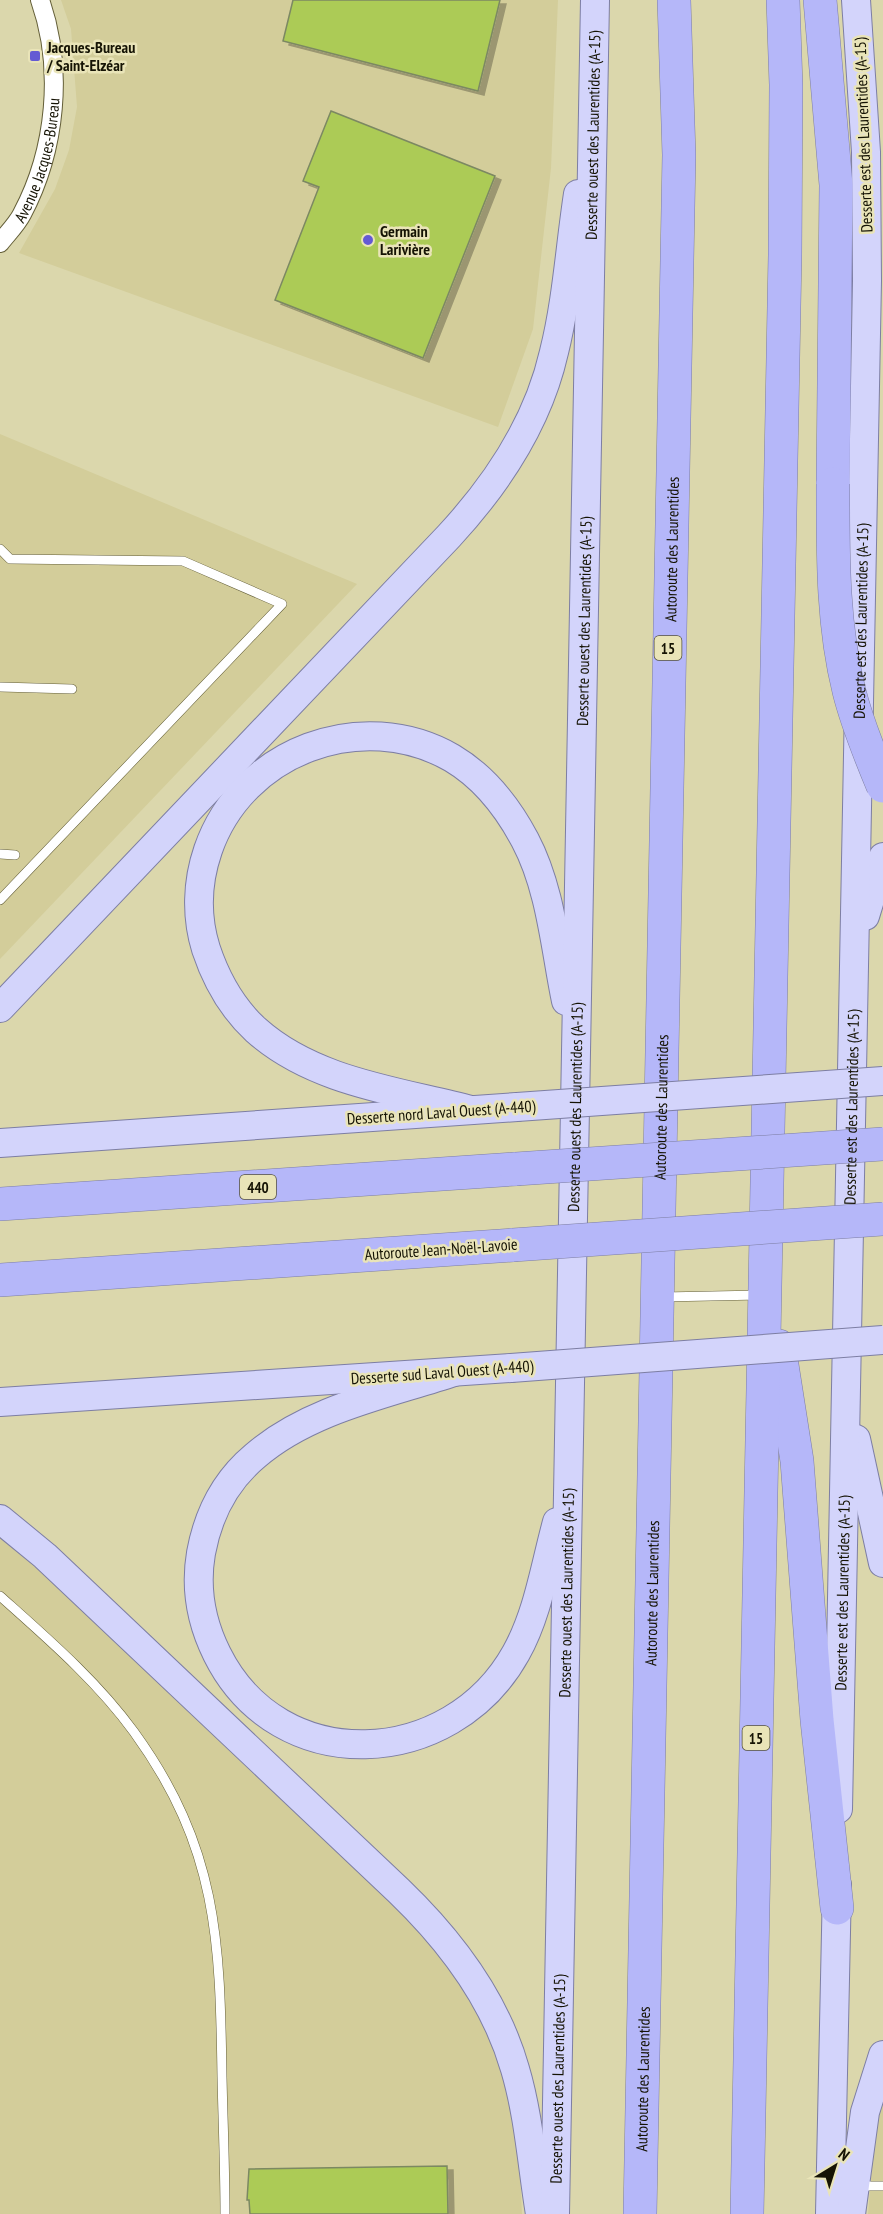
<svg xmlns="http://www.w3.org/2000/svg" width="883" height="2214" font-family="'PT Sans Narrow',sans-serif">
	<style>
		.built { fill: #d3cd9a }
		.building { fill: #accb56; stroke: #7c8862; stroke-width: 1.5; filter: url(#shadow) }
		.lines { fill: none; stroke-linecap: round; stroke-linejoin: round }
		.lane-casing { stroke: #645f39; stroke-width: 10 }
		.street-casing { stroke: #645f39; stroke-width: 20 }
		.primary-casing { stroke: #7d7ea3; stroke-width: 30 }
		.highway-casing { stroke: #7d7ea3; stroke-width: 34 }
		.lane { stroke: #fff; stroke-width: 9 }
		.street { stroke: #fff; stroke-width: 18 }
		.primary { stroke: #d3d4fb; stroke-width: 28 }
		.highway { stroke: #b5b7f9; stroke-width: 33 }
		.primary-bridge-casing { stroke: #7d7ea3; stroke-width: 30; stroke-linecap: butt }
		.highway-bridge-casing { stroke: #7d7ea3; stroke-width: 34; stroke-linecap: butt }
		.primary-bridge { stroke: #d3d4fb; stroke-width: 28 }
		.highway-bridge { stroke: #b5b7f9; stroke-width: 33 }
		.poi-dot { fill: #645ad3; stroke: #e9e4b8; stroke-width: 2 }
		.labels { text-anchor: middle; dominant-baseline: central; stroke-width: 5; stroke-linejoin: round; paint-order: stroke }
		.shield { fill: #e9e4b8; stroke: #55523a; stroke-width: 1.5 }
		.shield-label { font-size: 15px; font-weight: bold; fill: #151304 }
		.poi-label { font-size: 16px; font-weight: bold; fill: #151304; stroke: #e9e4b8; text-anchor: start }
		.street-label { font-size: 16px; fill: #151304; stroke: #e9e4b8 }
	</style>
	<defs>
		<filter id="shadow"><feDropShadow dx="6" dy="4" stdDeviation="0" flood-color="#0004"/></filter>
	</defs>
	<rect width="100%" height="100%" fill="#dbd7ac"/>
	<!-- built -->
	<g class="built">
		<path d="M61 0H558L551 168 533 329 498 427 19 253 55 189 69 150 77 107 71 29Z"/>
		<path d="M0 434 357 584 0 959Z"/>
		<path d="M0 1528 440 1945 497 2043 519 2151 522 2214H0Z"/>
		<path d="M883 2085V2214H868L874 2142Z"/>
	</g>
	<!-- building -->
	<g class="building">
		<path d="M293 0H500L478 91 283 41Z"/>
		<path d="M331 111 495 176 423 358 275 300 319 187 303 181Z"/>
		<path d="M447 2166 448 2214H250L249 2200H247L249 2169Z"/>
	</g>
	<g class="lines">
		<defs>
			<g id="lane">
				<path d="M0 549 10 559 183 561 282 604 0 900"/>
				<path d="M0 687 72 689"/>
				<path d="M0 854 15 855"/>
				<path d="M663 1297 760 1295"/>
				<path d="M0 1596C47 1638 97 1681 134 1732 218 1848 220 1941 222 2077 223 2123 225 2168 225 2214"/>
				<path d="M858 2186H883"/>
			</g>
			<g id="street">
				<path id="s1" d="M0 243C7 234 17 224 22 214 56 150 64 68 40 0"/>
			</g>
			<g id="primary">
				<path d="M865 916 883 857"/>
				<path d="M0 1008 449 536C498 483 538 423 554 352 567 300 570 246 578 194"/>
				<path d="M471 1110C398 1091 314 1082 256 1030 232 1008 216 979 206 949 196 917 197 882 208 850 242 751 362 706 452 758 484 777 508 808 525 840 551 889 555 948 566 1001"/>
				<path d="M0 1143 517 1107"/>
				<path d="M454 1372C388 1394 309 1409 255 1456 225 1481 208 1515 201 1553 195 1588 201 1622 217 1654 279 1779 451 1770 516 1653 538 1614 545 1566 557 1522"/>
				<path d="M0 1402 511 1368"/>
				<path d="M856 1439 883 1563"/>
				<path d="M0 1519 45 1556 399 1891C451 1941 495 1999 515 2069 529 2116 532 2166 540 2214"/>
				<path id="s2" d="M838 1809 867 281 866 152 856 0"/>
				<path id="s3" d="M555 2214 595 0"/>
				<path d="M830 2214 837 1885"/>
				<path d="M851 2214 865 2112 883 2055"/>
			</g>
			<g id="highway">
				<path d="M820 0 836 185 833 484"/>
				<path d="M0 1204 516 1169"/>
				<path d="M0 1280 513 1245"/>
				<path d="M779 1346 797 1461 817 1720 837 1908"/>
				<path id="s4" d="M640 2214 679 155 674 0"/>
				<path d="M747 2214 785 255 786 85 783 0"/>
			</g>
		</defs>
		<!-- lane casing -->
		<use href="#lane" class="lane-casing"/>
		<!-- street casing -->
		<use href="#street" class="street-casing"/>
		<!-- primary casing -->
		<use href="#primary" class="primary-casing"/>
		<!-- highway casing -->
		<use href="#highway" class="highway-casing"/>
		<!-- lane -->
		<use href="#lane" class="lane"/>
		<!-- street -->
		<use href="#street" class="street"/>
		<!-- primary -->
		<use href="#primary" class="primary"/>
		<!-- highway -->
		<use href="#highway" class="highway"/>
		<defs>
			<g id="primary-bridge">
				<path d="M517 1107 883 1081"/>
				<path d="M511 1368 883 1340"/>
			</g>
			<g id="highway-bridge">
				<path d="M833 484C833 553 832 623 849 691 857 723 870 755 883 786"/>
				<path d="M516 1169 883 1144"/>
				<path d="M513 1245 883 1219"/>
			</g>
		</defs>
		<!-- primary-bridge casing -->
		<use href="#primary-bridge" class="primary-bridge-casing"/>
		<!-- highway-bridge casing -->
		<use href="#highway-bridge" class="highway-bridge-casing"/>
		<!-- primary-bridge -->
		<use href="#primary-bridge" class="primary-bridge"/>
		<!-- highway-bridge -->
		<use href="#highway-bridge" class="highway-bridge"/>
	</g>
	<!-- markers -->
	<g class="poi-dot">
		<rect x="29" y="50" width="12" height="12" rx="3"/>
		<circle cx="368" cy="240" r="6"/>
	</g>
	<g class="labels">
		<!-- shield labels -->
		<g class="shield">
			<rect x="654.5" y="636" width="27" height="24" rx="4.5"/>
			<rect x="240" y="1175" width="36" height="24" rx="4.5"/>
			<rect x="742.5" y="1726" width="27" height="24" rx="4.5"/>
		</g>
		<g class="shield-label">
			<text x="668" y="648">15</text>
			<text x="258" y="1187">440</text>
			<text x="756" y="1738">15</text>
		</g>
		<!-- poi labels -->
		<g class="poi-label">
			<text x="47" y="47">Jacques-Bureau<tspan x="47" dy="18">/ Saint-Elzéar</tspan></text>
			<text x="380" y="231">Germain<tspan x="380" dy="18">Larivière</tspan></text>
		</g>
		<!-- street labels -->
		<g class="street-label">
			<text stroke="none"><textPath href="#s3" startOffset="2079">Desserte ouest des Laurentides (A-15)</textPath></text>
			<text transform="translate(863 135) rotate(-92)">Desserte est des Laurentides (A-15)</text>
			<text stroke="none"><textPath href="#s1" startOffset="93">Avenue Jacques-Bureau</textPath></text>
			<text stroke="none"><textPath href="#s4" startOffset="1665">Autoroute des Laurentides</textPath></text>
			<text stroke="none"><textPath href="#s3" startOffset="1593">Desserte ouest des Laurentides (A-15)</textPath></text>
			<text stroke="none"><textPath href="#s2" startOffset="1188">Desserte est des Laurentides (A-15)</textPath></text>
			<text stroke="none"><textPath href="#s3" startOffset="1107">Desserte ouest des Laurentides (A-15)</textPath></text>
			<text stroke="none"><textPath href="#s4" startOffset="1107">Autoroute des Laurentides</textPath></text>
			<text stroke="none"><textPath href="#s2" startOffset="702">Desserte est des Laurentides (A-15)</textPath></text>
			<text transform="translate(441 1112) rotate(-4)">Desserte nord Laval Ouest (A-440)</text>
			<text transform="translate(441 1249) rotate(-4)">Autoroute Jean-Noël-Lavoie</text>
			<text transform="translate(442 1372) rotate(-4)">Desserte sud Laval Ouest (A-440)</text>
			<text stroke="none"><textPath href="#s3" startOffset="621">Desserte ouest des Laurentides (A-15)</textPath></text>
			<text stroke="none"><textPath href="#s4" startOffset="621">Autoroute des Laurentides</textPath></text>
			<text stroke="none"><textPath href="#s2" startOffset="216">Desserte est des Laurentides (A-15)</textPath></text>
			<text stroke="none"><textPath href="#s3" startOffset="135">Desserte ouest des Laurentides (A-15)</textPath></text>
			<text stroke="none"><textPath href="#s4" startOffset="135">Autoroute des Laurentides</textPath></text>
		</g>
	</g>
	<!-- north arrow -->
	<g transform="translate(835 2166) rotate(38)" stroke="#e9e4b8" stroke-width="4.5" paint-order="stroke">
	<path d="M0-4.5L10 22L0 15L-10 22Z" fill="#151304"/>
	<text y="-9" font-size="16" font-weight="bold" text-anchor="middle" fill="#151304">N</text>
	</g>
</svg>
